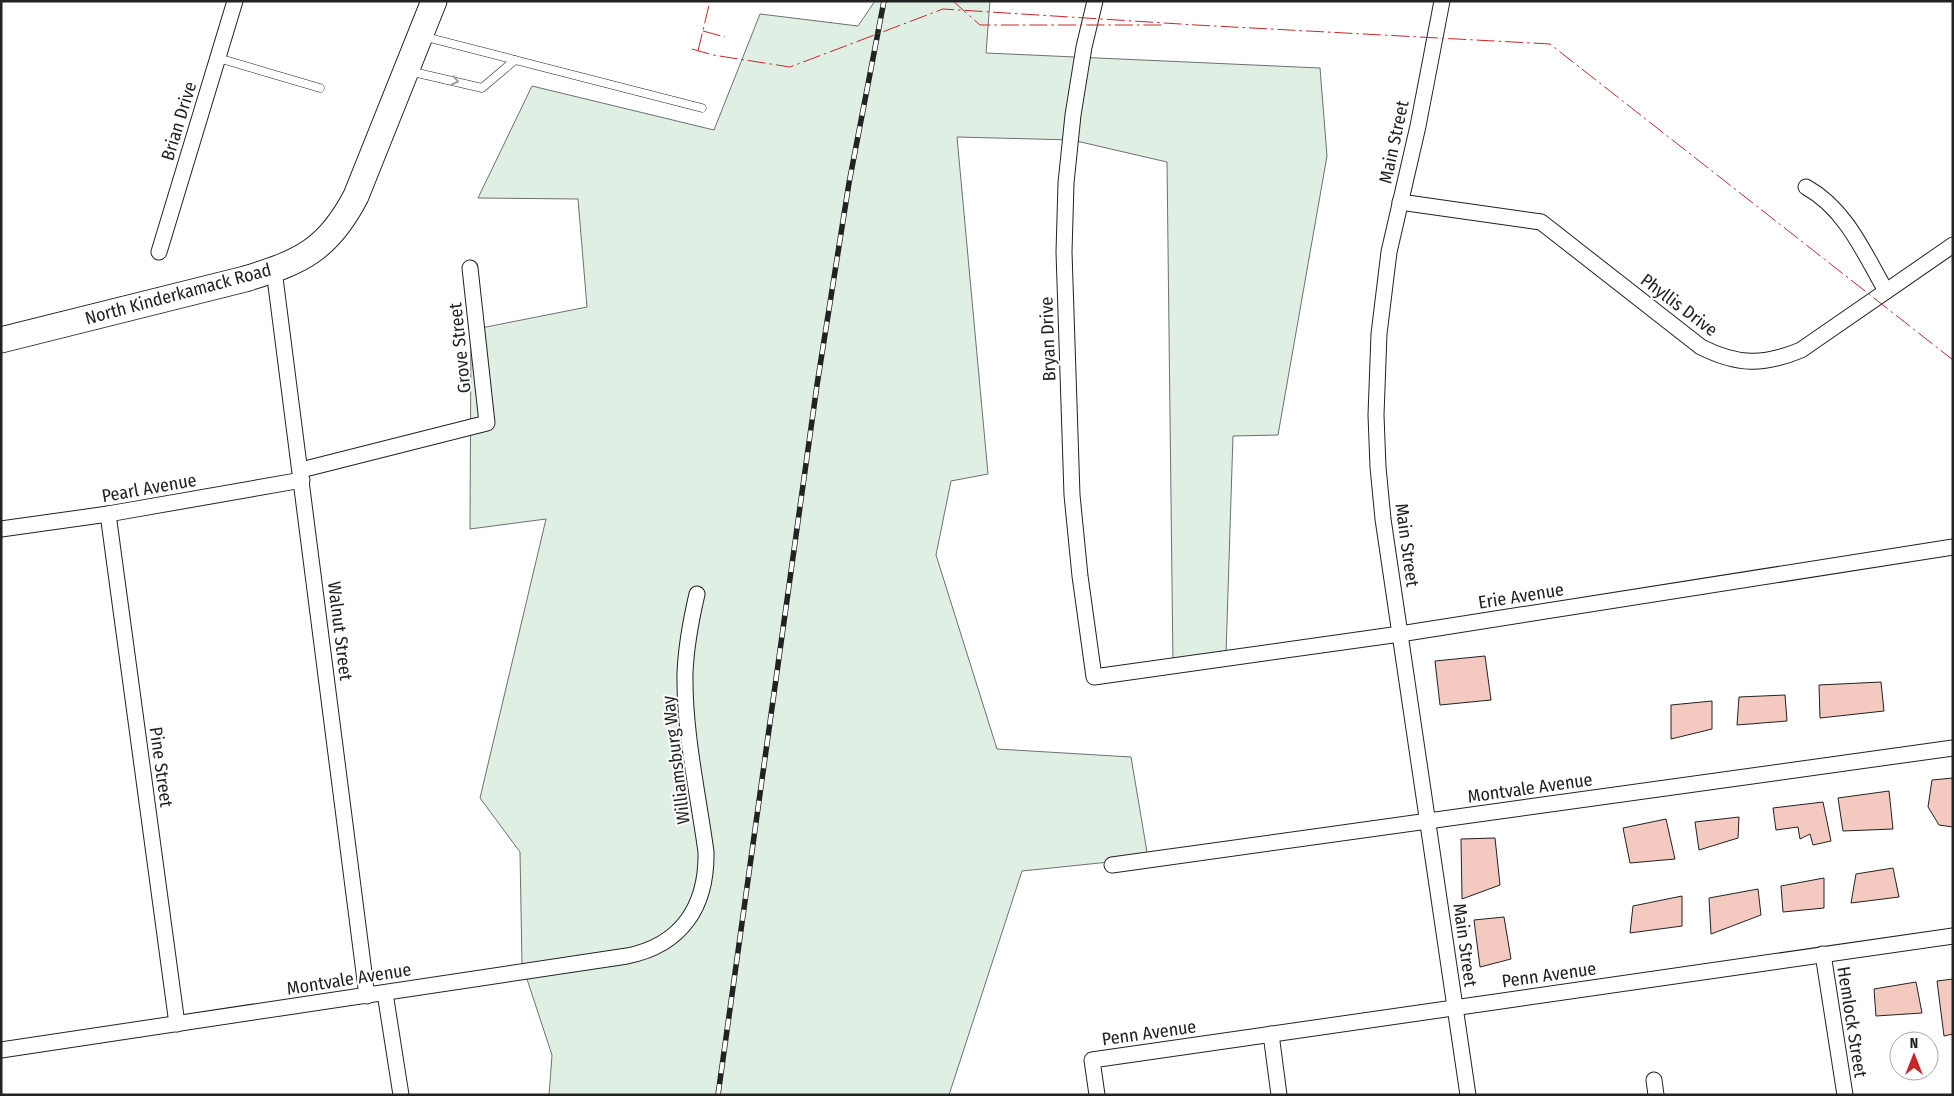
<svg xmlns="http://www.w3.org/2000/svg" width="1954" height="1096" font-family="'Fira Sans Condensed',sans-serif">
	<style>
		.green { fill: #e0efe3; stroke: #6f6f6f }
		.building { fill: #f3c9c0; stroke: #222 }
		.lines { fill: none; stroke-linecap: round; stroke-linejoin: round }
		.service-casing { stroke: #222; stroke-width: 9 }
		.minor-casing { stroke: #222; stroke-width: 17 }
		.primary-casing { stroke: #222; stroke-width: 27 }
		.service { stroke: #fff; stroke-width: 8 }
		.minor { stroke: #fff; stroke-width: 15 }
		.primary { stroke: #fff; stroke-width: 25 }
		.rail-casing { stroke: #222; stroke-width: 5.5 }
		.rail { stroke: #fff; stroke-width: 4; stroke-dasharray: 11; stroke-linecap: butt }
		.power { stroke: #c62828; stroke-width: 1; stroke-dasharray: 18 4 2.5 4; stroke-linecap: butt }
		.oneway { stroke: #9c9c9c }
		.labels { text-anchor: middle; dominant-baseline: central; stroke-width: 4; stroke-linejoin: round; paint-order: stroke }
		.street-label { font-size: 18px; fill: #222; stroke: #fff }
	</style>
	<rect width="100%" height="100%" fill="#fff"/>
	<!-- green -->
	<path class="green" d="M875 1H990L986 53 1320 68 1327 156 1278 435 1233 436 1226 654 1173 666 1167 162 1072 140 957 137 988 474 951 481 936 555 997 749 1131 757 1148 858 1022 871 949 1095H549L552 1055 522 964 520 852 480 798 546 519 470 529 471 330 587 307 578 199 478 198 532 86 714 130 760 14 858 26Z"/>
	<!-- building -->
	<g class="building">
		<path d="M1485 656 1491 700 1440 705 1435 661Z"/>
		<path d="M1881 682 1884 711 1820 718 1819 685Z"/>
		<path d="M1785 695 1787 721 1737 725 1739 697Z"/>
		<path d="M1712 701V729L1671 739V705Z"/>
		<path d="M1953 778V827L1939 825 1928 807 1932 780Z"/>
		<path d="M1889 791 1893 829 1843 831 1838 798Z"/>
		<path d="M1823 802 1831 841 1813 845 1810 834 1800 839 1798 827 1776 830 1773 808Z"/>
		<path d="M1739 817 1738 838 1699 850 1695 822Z"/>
		<path d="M1666 819 1675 859 1630 863 1623 828Z"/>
		<path d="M1495 838 1500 885 1462 899 1461 839Z"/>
		<path d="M1893 868 1899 897 1851 903 1856 874Z"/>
		<path d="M1824 878V908L1783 912 1781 886Z"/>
		<path d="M1758 889 1761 915 1711 934 1709 898Z"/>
		<path d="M1682 896V926L1630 933 1633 906Z"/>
		<path d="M1504 917 1511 959 1480 967 1474 920Z"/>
		<path d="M1953 979V1034L1944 1036 1937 981Z"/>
		<path d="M1916 982 1922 1013 1876 1016 1874 989Z"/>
	</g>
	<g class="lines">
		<defs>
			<g id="service">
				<path d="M218 58 320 88"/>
				<path d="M515 60 702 108"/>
				<path d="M409 71 482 88 515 60 422 36"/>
			</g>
			<g id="minor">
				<path d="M1095 1 1084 47 1073 115 1066 183 1064 252 1072 495 1080 576 1094 677 1400 634 1953 547"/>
				<path d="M1442 1 1418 126 1389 252 1379 334 1376 415 1378 467 1383 519 1468 1095"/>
				<path d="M1806 187C1846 209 1864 253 1886 291"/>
				<path d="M1400 202 1541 222 1701 347C1737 365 1763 366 1801 350L1953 245"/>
				<path d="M159 252 235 1"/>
				<path d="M274 270 367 996"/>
				<path d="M301 470 487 423 470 268"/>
				<path d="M108 514 177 1024"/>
				<path d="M1 529 108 514 302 480"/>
				<path d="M1112 865 1953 748"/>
				<path d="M1823 954 1845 1095"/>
				<path d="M385 993 401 1095"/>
				<path d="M1271 1034 1279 1095"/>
				<path d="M1 1050 627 956C682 945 707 906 706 852 698 793 684 733 685 673 686 647 691 620 697 594"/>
				<path d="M1654 1080 1656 1095"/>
				<path d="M1097 1095 1092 1060 1953 936"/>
			</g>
			<path id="primary" d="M1 340 245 279C301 262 328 250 356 196L434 1"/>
		</defs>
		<!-- service casing -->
		<use href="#service" class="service-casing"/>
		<!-- minor casing -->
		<use href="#minor" class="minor-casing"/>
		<!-- primary casing -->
		<use href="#primary" class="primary-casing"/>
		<!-- service -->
		<use href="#service" class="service"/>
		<!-- minor -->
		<use href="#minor" class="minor"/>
		<!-- primary -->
		<use href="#primary" class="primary"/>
		<defs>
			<path id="rail" d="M718 1095 817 385 849 183 884 1"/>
		</defs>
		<!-- rail casing -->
		<use href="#rail" class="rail-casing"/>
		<!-- rail -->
		<use href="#rail" class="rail"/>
		<!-- power -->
		<g class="power">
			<path d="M953 1 980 25H1163"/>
			<path d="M703 31 725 37"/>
			<path d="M692 49 713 55 790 67 943 9 1196 25 1550 44 1953 360"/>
			<path d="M698 51 710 1"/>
		</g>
	</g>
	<!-- one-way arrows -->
	<defs><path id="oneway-chevron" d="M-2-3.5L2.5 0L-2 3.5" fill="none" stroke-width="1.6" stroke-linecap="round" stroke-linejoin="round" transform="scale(1.25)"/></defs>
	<use class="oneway" href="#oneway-chevron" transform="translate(455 81) rotate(13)"/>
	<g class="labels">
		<!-- street labels -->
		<g class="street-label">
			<text transform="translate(179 121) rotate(-73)">Brian Drive</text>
			<text transform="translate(1394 142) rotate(-78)">Main Street</text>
			<text transform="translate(178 294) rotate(-15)">North Kinderkamack Road</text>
			<text transform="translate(1679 305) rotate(37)">Phyllis Drive</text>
			<text transform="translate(1048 339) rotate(-92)">Bryan Drive</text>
			<text transform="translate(460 348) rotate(-96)">Grove Street</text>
			<text transform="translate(149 488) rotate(-10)">Pearl Avenue</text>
			<text transform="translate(1407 545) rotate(82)">Main Street</text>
			<text transform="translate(1521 596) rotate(-9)">Erie Avenue</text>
			<text transform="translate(340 631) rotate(83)">Walnut Street</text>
			<text transform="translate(676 760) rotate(-97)">Williamsburg Way</text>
			<text transform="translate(161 767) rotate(82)">Pine Street</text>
			<text transform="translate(1530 788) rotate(-8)">Montvale Avenue</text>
			<text transform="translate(1465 945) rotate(82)">Main Street</text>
			<text transform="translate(1549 975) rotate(-8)">Penn Avenue</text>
			<text transform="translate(349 979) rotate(-9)">Montvale Avenue</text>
			<text transform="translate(1852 1022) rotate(81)">Hemlock Street</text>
			<text transform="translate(1149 1033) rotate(-8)">Penn Avenue</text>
		</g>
	</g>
	<!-- border -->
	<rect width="1954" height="1096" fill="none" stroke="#222222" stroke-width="5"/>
	<!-- north arrow -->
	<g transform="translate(1914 1056)"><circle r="24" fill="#ffffff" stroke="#a7a7a7"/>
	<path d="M0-4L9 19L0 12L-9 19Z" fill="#c62828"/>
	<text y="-8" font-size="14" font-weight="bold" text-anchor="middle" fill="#222222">N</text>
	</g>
</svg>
